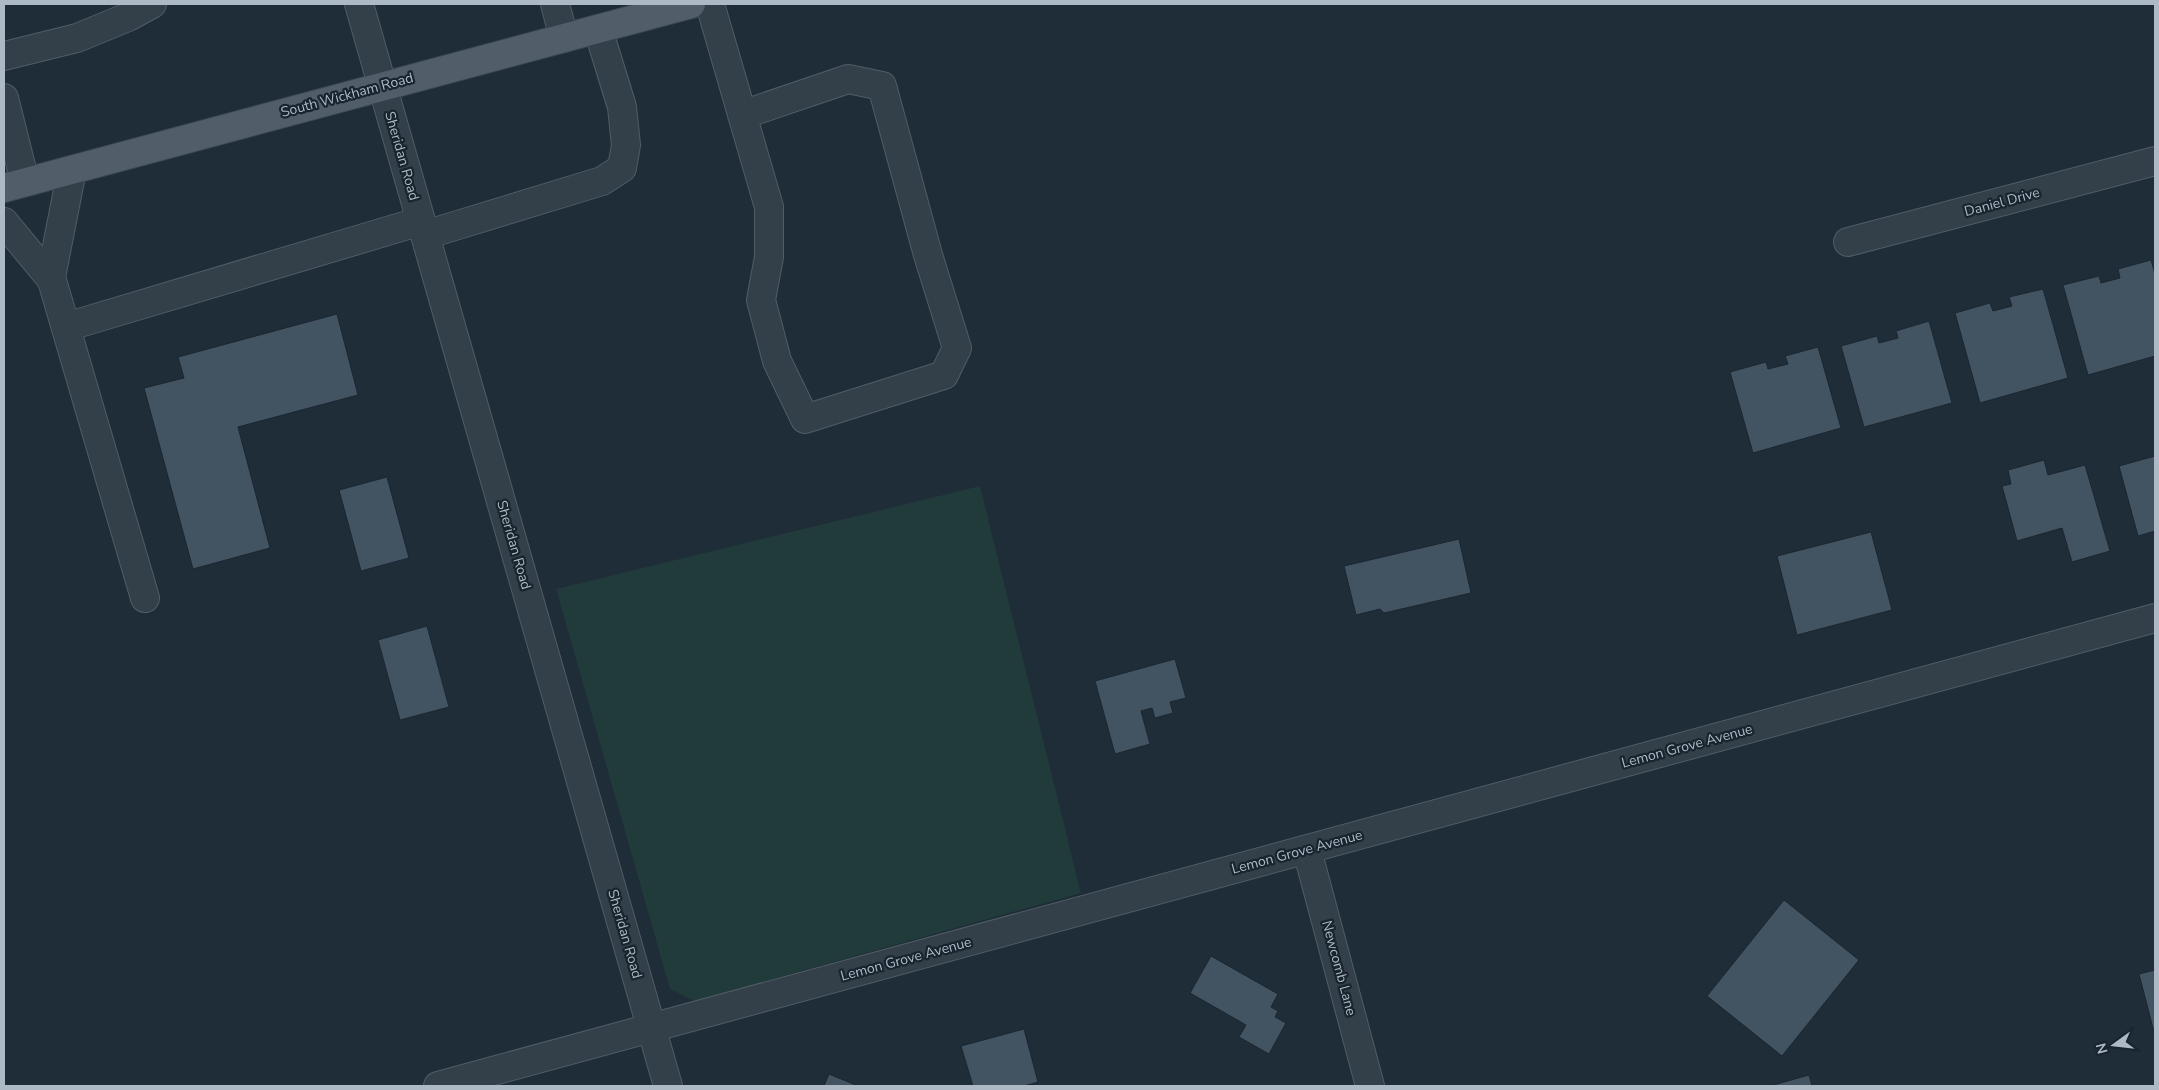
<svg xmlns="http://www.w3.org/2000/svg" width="2159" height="1090" font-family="'Nunito Sans',sans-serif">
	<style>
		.green { fill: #213a3a }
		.building { fill: #425361; stroke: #1b2630 }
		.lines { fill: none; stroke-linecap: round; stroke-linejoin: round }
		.minor-casing { stroke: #505d67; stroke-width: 30 }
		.major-casing { stroke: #3c4853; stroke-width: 30 }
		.minor { stroke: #333f49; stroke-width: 28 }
		.major { stroke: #515e6a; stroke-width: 28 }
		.labels { text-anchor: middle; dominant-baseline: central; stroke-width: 4.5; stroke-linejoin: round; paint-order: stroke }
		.street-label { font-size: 14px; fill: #adbac6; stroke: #19242e }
	</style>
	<rect width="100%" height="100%" fill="#1f2d39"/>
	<!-- green -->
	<path class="green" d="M980 486 1081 893 694 1001 670 989 556 589Z"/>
	<!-- building -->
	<g class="building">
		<path d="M2151 260 2155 274V356L2088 375 2063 285 2099 276 2101 283 2120 278 2118 269Z"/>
		<path d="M2043 289 2068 378 1980 403 1955 313 1990 303 1993 311 2012 306 2009 297Z"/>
		<path d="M337 314 358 395 238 427 270 548 193 569 144 388 184 378 178 357Z"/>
		<path d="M1929 321 1952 403 1864 427 1841 346 1877 336 1879 343 1898 338 1896 331Z"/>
		<path d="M1818 347 1841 428 1753 453 1730 372 1766 362 1768 369 1788 364 1785 356Z"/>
		<path d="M2155 456V531L2138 536 2119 466Z"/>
		<path d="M2044 460 2048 475 2085 465 2110 551 2072 562 2062 528 2017 541 2002 486 2011 484 2008 470Z"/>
		<path d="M387 477 409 558 361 571 339 490Z"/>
		<path d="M1871 532 1892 610 1797 635 1777 556Z"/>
		<path d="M1459 539 1471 593 1384 613 1380 609 1356 615 1344 566Z"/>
		<path d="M427 626 449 707 400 720 378 640Z"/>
		<path d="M1175 659 1186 698 1170 702 1173 713 1155 718 1152 708 1141 711 1150 744 1115 754 1095 681Z"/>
		<path d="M1784 900 1859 960 1782 1056 1707 996Z"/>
		<path d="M1211 956 1278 994 1271 1007 1278 1011 1275 1017 1286 1023 1269 1054 1239 1037 1246 1025 1190 993Z"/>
		<path d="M2155 970V1036L2139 974Z"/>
		<path d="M1024 1029 1038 1082 1024 1086H973L961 1046Z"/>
		<path d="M829 1074 858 1086H824Z"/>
		<path d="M1809 1075 1812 1086H1770Z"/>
	</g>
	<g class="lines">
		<defs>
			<g id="minor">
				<path d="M359 4 668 1086"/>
				<path d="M555 4 564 38"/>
				<path d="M710 4 769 207V257L761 300 777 361 805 419 944 375 957 348 928 255 882 86 848 79 742 115"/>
				<path d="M4 56 77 38 128 17 152 4"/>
				<path d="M4 98 25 182"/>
				<path d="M72 170 51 277 145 598"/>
				<path d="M4 222 51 279V277"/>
				<path d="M425 235 602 181 622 168 626 145 622 107 598 29"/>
				<path d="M1848 242 2155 161"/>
				<path d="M66 327 421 221"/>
				<path d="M1307 850 1370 1086"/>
				<path d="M438 1086 2155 618"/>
			</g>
			<path id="major" d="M4 188 691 4"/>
		</defs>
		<!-- minor casing -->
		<use href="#minor" class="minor-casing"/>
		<!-- major casing -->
		<use href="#major" class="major-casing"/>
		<!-- minor -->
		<use href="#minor" class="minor"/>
		<!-- major -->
		<use href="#major" class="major"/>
	</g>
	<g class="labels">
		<!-- street labels -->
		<g class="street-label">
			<text transform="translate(347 95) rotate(-15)">South Wickham Road</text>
			<text transform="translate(402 156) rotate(74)">Sheridan Road</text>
			<text transform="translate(2002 202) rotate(-15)">Daniel Drive</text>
			<text transform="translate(514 545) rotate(74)">Sheridan Road</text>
			<text transform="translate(1687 746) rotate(-15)">Lemon Grove Avenue</text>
			<text transform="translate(1297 852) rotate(-15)">Lemon Grove Avenue</text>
			<text transform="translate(625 934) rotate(74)">Sheridan Road</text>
			<text transform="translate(906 959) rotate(-15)">Lemon Grove Avenue</text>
			<text transform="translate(1339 968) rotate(75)">Newcomb Lane</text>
		</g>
	</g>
	<!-- border -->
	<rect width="2159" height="1090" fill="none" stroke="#adbac6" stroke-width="10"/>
	<!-- north arrow -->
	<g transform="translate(2114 1045) rotate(255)" stroke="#19242e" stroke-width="4" paint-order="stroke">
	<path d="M0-4L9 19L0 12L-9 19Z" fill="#adbac6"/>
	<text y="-8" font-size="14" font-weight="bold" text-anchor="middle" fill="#adbac6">N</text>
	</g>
</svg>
